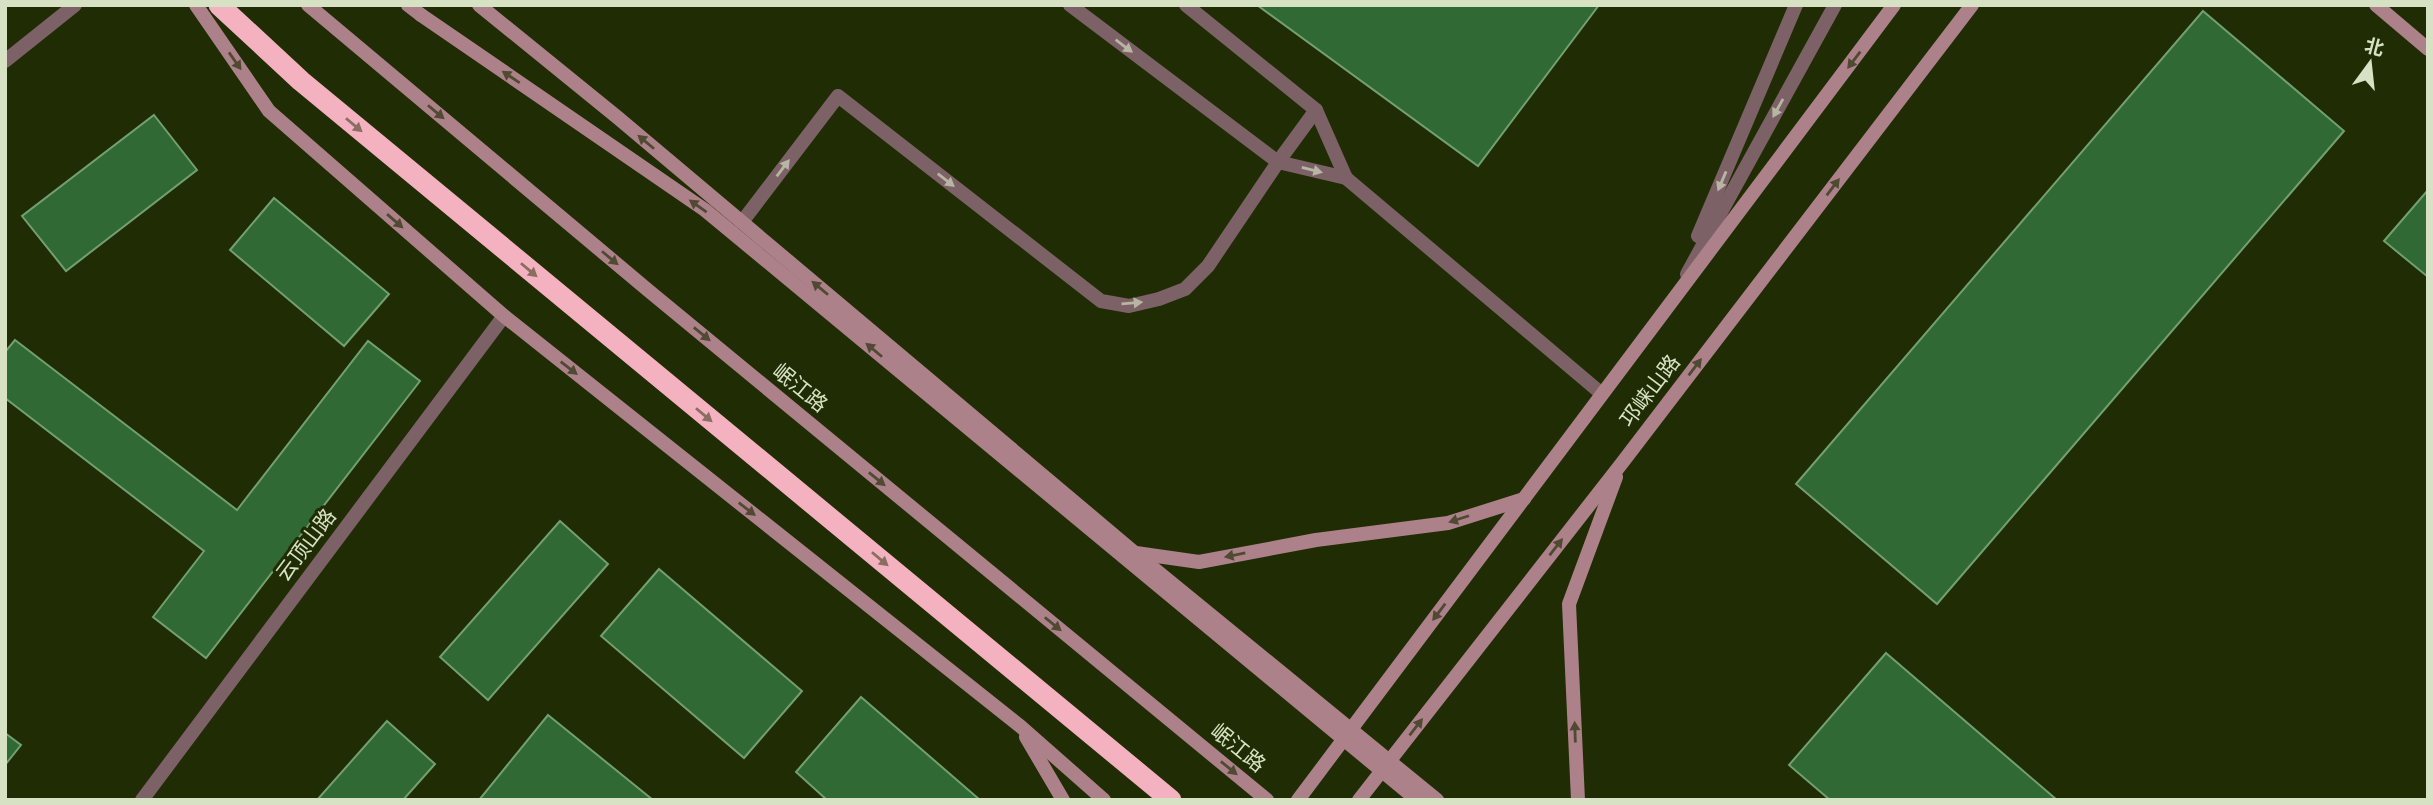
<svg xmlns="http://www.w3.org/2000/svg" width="2433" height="805" font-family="'Roboto Condensed','Noto Sans SC',sans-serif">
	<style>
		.building { fill: #306933; stroke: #739f73; stroke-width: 2 }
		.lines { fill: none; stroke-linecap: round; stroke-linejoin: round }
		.lane { stroke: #7c6167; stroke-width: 14 }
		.street { stroke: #7c6167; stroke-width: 14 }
		.secondary { stroke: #ac818a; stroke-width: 14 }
		.highway { stroke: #f4b1bf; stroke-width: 21 }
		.secondary-bridge { stroke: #ac818a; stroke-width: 14 }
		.oneway { fill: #b7b5a4 }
		.oneway2 { fill: #514a32 }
		.oneway3 { fill: #8a6e61 }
		.labels { text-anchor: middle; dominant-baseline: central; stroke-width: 6; stroke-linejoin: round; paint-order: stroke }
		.street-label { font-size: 21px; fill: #d7e2c5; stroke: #202c03 }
	</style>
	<rect width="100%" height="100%" fill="#202c03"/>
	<!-- building -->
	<g class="building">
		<path d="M1257 5H1599L1478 166Z"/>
		<path d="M2203 11 2344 131 1937 604 1796 484Z"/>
		<path d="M154 115 197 170 66 271 22 216Z"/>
		<path d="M2428 190V277L2384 241Z"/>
		<path d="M274 198 389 294 344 346 230 250Z"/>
		<path d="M15 340 237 510 368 341 420 381 206 658 153 617 204 551 5 398V352Z"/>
		<path d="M560 521 608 564 488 700 440 657Z"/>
		<path d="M659 569 802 691 744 758 601 636Z"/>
		<path d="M1886 653 2057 800H1830L1789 765Z"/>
		<path d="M861 697 980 800H827L796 772Z"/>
		<path d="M548 715 653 800H479Z"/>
		<path d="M387 721 435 764 403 800H317Z"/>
		<path d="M5 733 21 745 5 765Z"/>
	</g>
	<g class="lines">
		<!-- lane -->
		<g class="lane">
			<path d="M1070 5 1278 162 1346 178"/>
			<path d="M1186 5 1316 110 1346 178"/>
			<path d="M742 222 838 96 1101 301 1129 306 1159 299 1185 289 1208 266 1278 162 1316 110"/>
			<path d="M1698 236 1796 5"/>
			<path d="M1687 274 1835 5"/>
		</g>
		<!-- street -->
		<g class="street">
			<path d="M5 61 75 5"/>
			<path d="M1346 178 1602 394"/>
			<path d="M142 800 504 316"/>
		</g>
		<!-- secondary -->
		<g class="secondary">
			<path d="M196 5 269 111 504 316 1020 726 1104 800"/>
			<path d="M308 5 649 291 1267 800"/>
			<path d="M408 5 421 15"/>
			<path d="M479 5 617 117 1135 553 1437 800"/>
			<path d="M2376 5 2428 49"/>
			<path d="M1136 553 1199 562 1316 540 1448 523 1524 499"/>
			<path d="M1026 737 1063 800"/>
			<path d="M1298 800 1894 5"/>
			<path d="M1359 800 1622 463 1972 5"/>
			<path d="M1578 800 1569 604 1616 477"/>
		</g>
		<!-- highway -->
		<path class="highway" d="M219 5 301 81 1171 800"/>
		<!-- secondary-bridge -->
		<path class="secondary-bridge" d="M421 15 705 210 1417 800"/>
	</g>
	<!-- one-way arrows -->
	<defs><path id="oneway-solid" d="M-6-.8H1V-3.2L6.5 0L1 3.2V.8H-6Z" transform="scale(1.75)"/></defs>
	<g class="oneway">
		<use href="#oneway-solid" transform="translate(1124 46) rotate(37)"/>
		<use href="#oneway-solid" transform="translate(1778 108) rotate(119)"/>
		<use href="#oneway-solid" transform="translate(783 168) rotate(-53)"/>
		<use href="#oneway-solid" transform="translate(1312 170) rotate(14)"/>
		<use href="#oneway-solid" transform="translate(946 180) rotate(38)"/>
		<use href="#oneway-solid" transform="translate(1722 181) rotate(113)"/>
		<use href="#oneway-solid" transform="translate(1132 303) rotate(-5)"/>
	</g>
	<g class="oneway2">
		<use href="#oneway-solid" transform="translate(1854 60) rotate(127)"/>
		<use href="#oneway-solid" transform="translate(235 61) rotate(55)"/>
		<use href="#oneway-solid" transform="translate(511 77) rotate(-146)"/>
		<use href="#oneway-solid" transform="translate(436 112) rotate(40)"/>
		<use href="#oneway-solid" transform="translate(646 142) rotate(-140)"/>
		<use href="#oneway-solid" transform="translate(1833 187) rotate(-53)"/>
		<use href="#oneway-solid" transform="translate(698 206) rotate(-145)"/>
		<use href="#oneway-solid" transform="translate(395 221) rotate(41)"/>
		<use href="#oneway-solid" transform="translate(610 258) rotate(40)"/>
		<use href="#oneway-solid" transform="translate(820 288) rotate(-140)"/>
		<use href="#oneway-solid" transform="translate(702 334) rotate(39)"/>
		<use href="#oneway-solid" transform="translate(874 350) rotate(-140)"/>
		<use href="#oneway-solid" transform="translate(1695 367) rotate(-53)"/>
		<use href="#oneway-solid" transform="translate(569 368) rotate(38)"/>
		<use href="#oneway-solid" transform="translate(877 479) rotate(39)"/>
		<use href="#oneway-solid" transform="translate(747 509) rotate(38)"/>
		<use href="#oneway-solid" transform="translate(1459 519) rotate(162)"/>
		<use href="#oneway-solid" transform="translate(1556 547) rotate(-52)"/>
		<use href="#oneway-solid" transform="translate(1235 555) rotate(169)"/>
		<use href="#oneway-solid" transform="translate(1439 612) rotate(127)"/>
		<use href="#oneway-solid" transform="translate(1053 624) rotate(39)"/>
		<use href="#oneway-solid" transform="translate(1416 727) rotate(-52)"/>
		<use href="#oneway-solid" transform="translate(1575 732) rotate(-92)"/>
		<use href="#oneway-solid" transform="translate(1229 768) rotate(39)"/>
	</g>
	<g class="oneway3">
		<use href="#oneway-solid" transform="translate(354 125) rotate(40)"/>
		<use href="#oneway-solid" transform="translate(529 270) rotate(40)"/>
		<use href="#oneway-solid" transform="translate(704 415) rotate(40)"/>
		<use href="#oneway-solid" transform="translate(880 559) rotate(40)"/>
	</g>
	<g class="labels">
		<!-- street labels -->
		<g class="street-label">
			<text transform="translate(800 388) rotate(39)">岷江路</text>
			<text transform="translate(1650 391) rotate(-53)">邛崃山路</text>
			<text transform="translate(306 545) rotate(-53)">云顶山路</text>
			<text transform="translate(1238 748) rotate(39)">岷江路</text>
		</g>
	</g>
	<!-- border -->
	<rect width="2433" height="805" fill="none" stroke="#d7e2c5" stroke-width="14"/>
	<!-- north arrow -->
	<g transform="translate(2370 63) rotate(15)" stroke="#202c03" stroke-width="5" paint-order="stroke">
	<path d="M0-5L12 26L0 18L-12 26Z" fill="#d7e2c5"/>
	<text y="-10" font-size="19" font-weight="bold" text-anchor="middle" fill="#d7e2c5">北</text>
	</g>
</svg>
